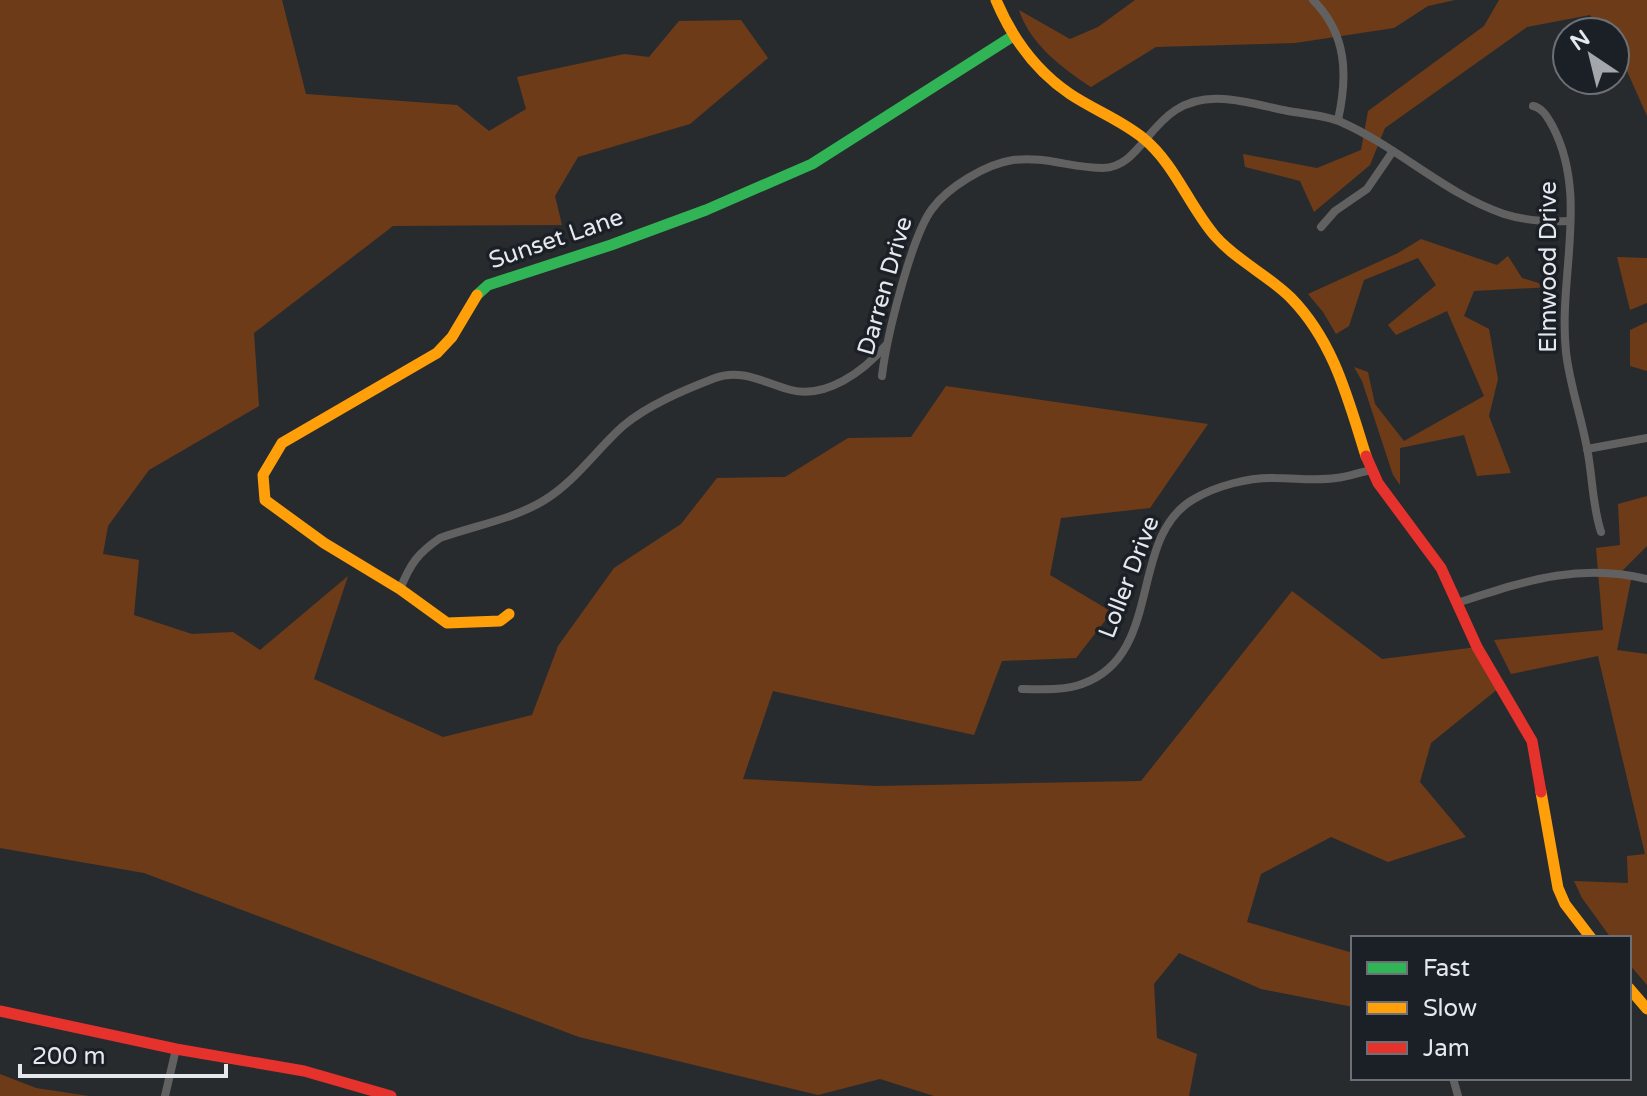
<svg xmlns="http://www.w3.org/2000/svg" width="1647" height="1096" font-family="'Varela Round',sans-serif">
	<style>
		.forest { fill: #6e3b18 }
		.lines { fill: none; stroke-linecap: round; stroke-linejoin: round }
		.street { stroke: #616161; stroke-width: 8 }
		.fast { stroke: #30b455; stroke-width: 11 }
		.slow { stroke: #ff9f0a; stroke-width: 11 }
		.jam { stroke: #e5322d; stroke-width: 11 }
		.labels { text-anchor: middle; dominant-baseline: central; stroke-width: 7; stroke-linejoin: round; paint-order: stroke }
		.street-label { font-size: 24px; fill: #e5e8ed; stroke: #1b2027 }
	</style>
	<rect width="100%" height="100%" fill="#282b2e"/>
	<!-- forest -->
	<g class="forest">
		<path d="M0 0H282L306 94 457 105 489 131 526 109 517 77 624 54 649 57 679 21 741 20 768 58 690 124 578 157 555 196 562 225 393 226 254 333 259 406 149 470 108 526 103 554 139 560 134 615 192 634 233 632 260 650 348 576 314 679 443 737 532 715 558 646 614 568 681 524 717 478 785 477 848 438 911 437 946 386 1208 424 1150 508 1061 518 1050 575 1112 612 1076 658 1002 661 974 735 773 691 743 779 876 786 1141 781 1292 591 1382 659 1477 647 1499 688 1431 743 1420 782 1466 837 1388 862 1331 837 1261 874 1247 922 1353 953V1007L1261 989 1179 953 1154 984 1157 1038 1197 1054 1189 1096H934L880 1079 818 1095 579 1037 144 873 0 848Z"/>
		<path d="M1135 0H1455L1428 6 1394 28 1295 43 1156 47 1091 87C1062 68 1030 44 1019 10L1070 39 1098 27Z"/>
		<path d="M1499 0H1647V116L1623 62 1615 51V32H1602L1590 15 1527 27 1385 128 1370 165 1314 212 1300 181 1245 167 1243 154 1317 168 1361 150 1368 111 1484 26Z"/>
		<path d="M1421 239 1497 265 1508 256 1522 278 1551 287 1474 291 1464 316 1489 329 1498 379 1489 416 1511 473 1477 476 1464 435 1400 448V485L1393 475 1362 381 1354 367 1368 372 1375 404 1404 441 1484 396 1447 311 1396 335 1388 325 1436 285 1418 258 1364 280 1349 326 1336 334 1323 312 1308 294 1398 253Z"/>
		<path d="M1617 257 1647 258V303L1630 310Z"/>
		<path d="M1647 322V371L1630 366V330Z"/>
		<path d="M1647 496V546L1621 572 1632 575 1617 650 1647 654V985L1629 964V938H1611L1582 898 1574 881 1628 883 1627 856 1645 854 1598 656 1511 674 1494 640 1603 630 1596 548 1620 545 1618 504Z"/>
		<path d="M0 1074 36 1088 89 1096H0Z"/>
	</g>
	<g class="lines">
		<!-- street -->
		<g class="street">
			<path d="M1313 0C1347 34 1348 75 1338 120"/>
			<path d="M1533 106C1543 108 1548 118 1553 127 1589 197 1558 277 1566 352 1570 388 1584 424 1589 460 1593 486 1593 507 1601 532"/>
			<path d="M1321 227 1335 211 1367 189 1393 151"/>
			<path d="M882 376C886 340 911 237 932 209 948 187 986 164 1013 160 1045 156 1072 168 1103 168 1148 167 1150 94 1223 99 1244 100 1267 107 1288 111 1305 114 1326 115 1341 122 1398 147 1445 194 1504 214 1526 221 1548 222 1570 221"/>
			<path d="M1587 449 1647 438"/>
			<path d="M400 589C411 563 417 554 440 538 474 526 513 519 543 501 575 482 596 450 623 426 648 405 684 390 715 378 741 368 765 383 791 390 826 399 864 371 885 346"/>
			<path d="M1457 603C1523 582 1577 562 1647 579"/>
			<path d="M1022 689C1041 689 1063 691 1082 684 1165 655 1127 537 1194 499 1216 486 1249 477 1275 478 1296 478 1316 481 1336 478 1348 477 1360 472 1372 470"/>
			<path d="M1453 1078 1458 1096"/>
			<path d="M165 1096 176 1049"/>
		</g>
		<!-- fast -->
		<path class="fast" d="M477 295 488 285 611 245 706 210 812 164 1013 36"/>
		<!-- slow -->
		<g class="slow">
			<path d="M996 0C1012 38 1036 71 1070 94 1094 110 1121 120 1143 138 1175 164 1189 206 1215 236 1237 261 1268 275 1291 298 1334 342 1348 399 1366 456"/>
			<path d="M477 295 452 337 437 353 282 443 263 475 265 500 324 543 400 589 447 623 500 621 509 614"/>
			<path d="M1541 792 1558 888 1565 904 1591 938"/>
			<path d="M1629 988 1647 1009"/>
		</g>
		<!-- jam -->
		<g class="jam">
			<path d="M1366 456 1378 483 1441 568 1477 647 1532 741 1541 792"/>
			<path d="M0 1011 176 1049 304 1071 391 1096"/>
		</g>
	</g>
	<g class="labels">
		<!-- street labels -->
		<g class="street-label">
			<text transform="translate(556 239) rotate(-19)">Sunset Lane</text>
			<text transform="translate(1548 267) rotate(-90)">Elmwood Drive</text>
			<text transform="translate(885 286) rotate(-74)">Darren Drive</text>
			<text transform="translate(1129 577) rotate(-69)">Loller Drive</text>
		</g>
	</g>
	<!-- legend -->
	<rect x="1351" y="936" width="280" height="144" fill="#1b2027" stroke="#6c7076" stroke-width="2"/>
	<rect x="1367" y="962" width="40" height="12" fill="#30b455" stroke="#6c7076" stroke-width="2"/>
	<text x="1423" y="976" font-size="24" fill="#e5e8ed">Fast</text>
	<rect x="1367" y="1002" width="40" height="12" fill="#ff9f0a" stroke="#6c7076" stroke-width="2"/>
	<text x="1423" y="1016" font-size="24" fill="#e5e8ed">Slow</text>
	<rect x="1367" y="1042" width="40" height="12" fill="#e5322d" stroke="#6c7076" stroke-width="2"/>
	<text x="1423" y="1056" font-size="24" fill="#e5e8ed">Jam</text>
	<!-- north arrow -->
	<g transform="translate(1591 56) rotate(325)"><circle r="38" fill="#1b2027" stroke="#6c7076" stroke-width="2"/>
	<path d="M0-6L14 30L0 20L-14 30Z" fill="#a3a6aa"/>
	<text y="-12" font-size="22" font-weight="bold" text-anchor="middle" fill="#e5e8ed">N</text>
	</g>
	<!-- scale -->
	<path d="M20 1064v12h206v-12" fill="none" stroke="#e5e8ed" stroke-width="4"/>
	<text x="32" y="1064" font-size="24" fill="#e5e8ed" stroke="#1b2027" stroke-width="6" paint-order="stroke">200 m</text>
</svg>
